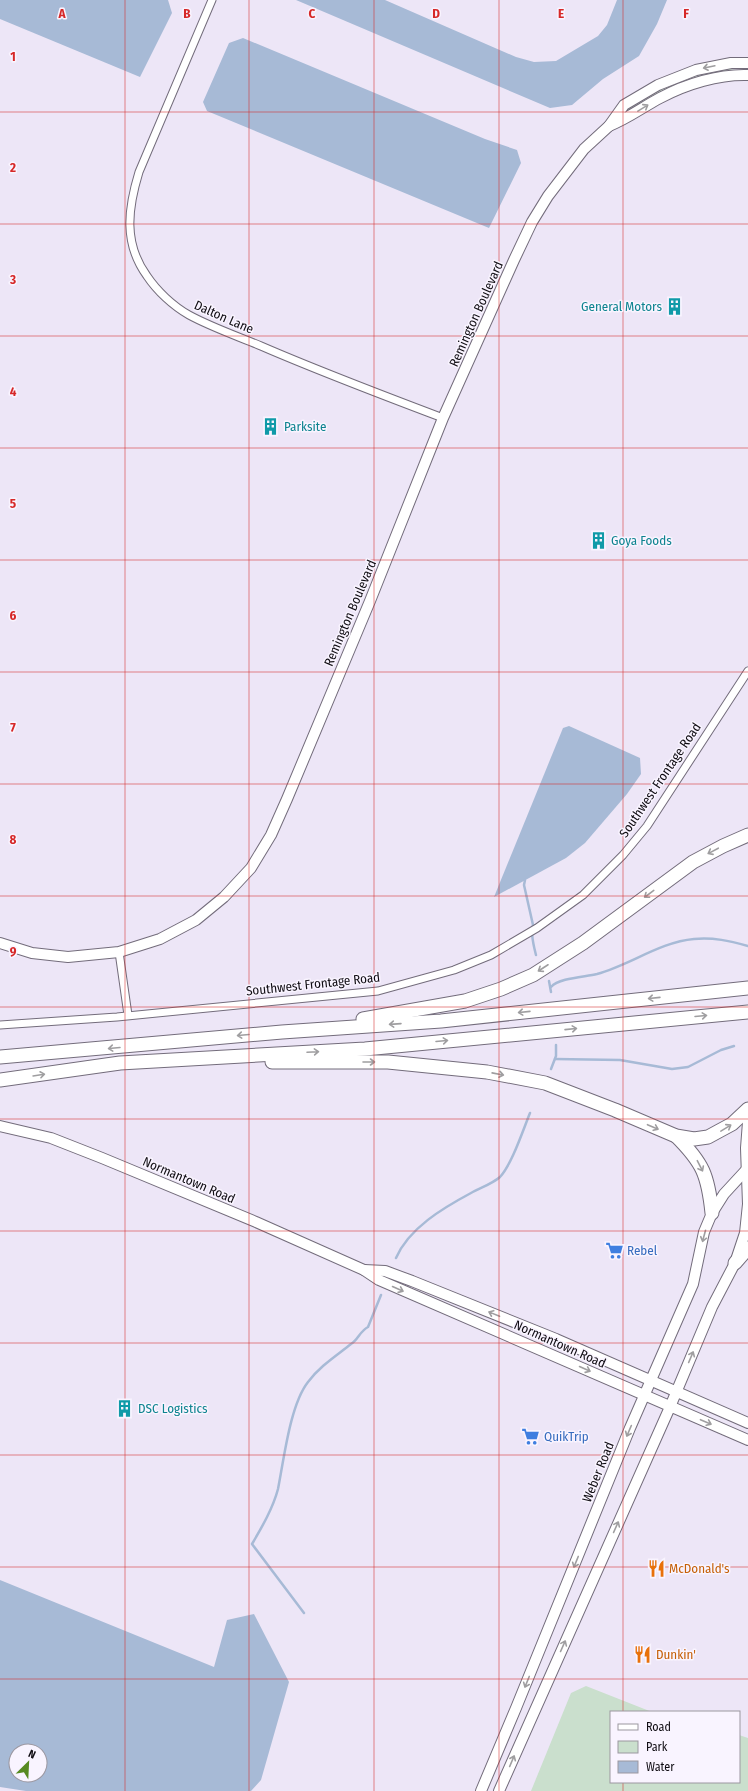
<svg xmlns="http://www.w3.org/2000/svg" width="748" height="1791" font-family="'Fira Sans Condensed',sans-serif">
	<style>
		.green { fill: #cadfcd }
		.water { fill: #a7bad6; fill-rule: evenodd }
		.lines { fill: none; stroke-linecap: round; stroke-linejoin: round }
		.stream { stroke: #a7bad6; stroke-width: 2.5 }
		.street-casing { stroke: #736c7b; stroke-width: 9 }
		.secondary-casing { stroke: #736c7b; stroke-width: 12 }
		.highway-casing { stroke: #736c7b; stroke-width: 15 }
		.street { stroke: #fff; stroke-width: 7 }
		.secondary { stroke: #fff; stroke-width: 10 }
		.highway { stroke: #fff; stroke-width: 13 }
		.oneway { stroke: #9f9ea0 }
		.grid { fill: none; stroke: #d62828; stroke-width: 1; stroke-opacity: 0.55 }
		.labels { text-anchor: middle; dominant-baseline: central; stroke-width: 3; stroke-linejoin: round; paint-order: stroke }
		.culture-label { font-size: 13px; fill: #0d838f; stroke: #f9f4ff; text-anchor: start }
		.street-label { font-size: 13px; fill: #0f0c12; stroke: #f9f4ff }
		.shop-label { font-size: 13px; fill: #366cbe; stroke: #f9f4ff; text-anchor: start }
		.food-label { font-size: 13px; fill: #c56008; stroke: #f9f4ff; text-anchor: start }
		.grid-label { font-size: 13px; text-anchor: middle; font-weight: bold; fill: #d62828; stroke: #f9f4ff; stroke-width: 3; stroke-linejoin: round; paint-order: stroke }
	</style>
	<rect width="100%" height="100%" fill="#ede6f7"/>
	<!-- green -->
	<g class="green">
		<path d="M721 68H740L695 77 616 118C636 102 667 83 691 75 701 72 711 70 721 68Z"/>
		<path d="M586 1686 652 1712H611V1782H739V1735L748 1738V1791H531L571 1693Z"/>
	</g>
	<!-- water -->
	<g class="water">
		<path d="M0 0H168L172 13 140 77 0 19Z"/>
		<path d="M296 0H385L516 57 534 62 556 61 598 36 607 25 617 0H667L657 24 639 56 603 79 572 105 550 108Z"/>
		<path d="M243 38 485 139 517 150 521 163 489 228 207 111 203 102 229 43Z"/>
		<path d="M569 726 640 758 641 774 627 794 585 843 566 858 494 897 563 728Z"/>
		<path d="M0 1580 214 1667 227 1620 254 1614 289 1682 261 1780 251 1791H26L0 1787ZM16 1751H40V1775H16Z"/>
	</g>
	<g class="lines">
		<!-- stream -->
		<g class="stream">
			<path d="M525 880 524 885 533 925C530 933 534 947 536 955"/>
			<path d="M549 981 551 992"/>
			<path d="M551 987C559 978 584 977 597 974 630 965 660 942 694 939 713 937 730 941 748 946"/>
			<path d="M555 1059 620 1060 672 1069 688 1067 721 1050 734 1046"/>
			<path d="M551 1069 556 1056V1045"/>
			<path d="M396 1258C409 1228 443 1208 471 1193 480 1188 492 1184 500 1177 512 1164 523 1130 530 1113"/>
			<path d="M304 1613 252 1544C262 1527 273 1508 278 1489 284 1459 290 1405 308 1382 320 1366 336 1356 351 1344 358 1340 360 1331 368 1327L381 1295"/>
		</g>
		<defs>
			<g id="street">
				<path d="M212 0 139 172C128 208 123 243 147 276 157 291 173 306 189 315 211 327 237 336 261 346 321 372 382 395 443 418"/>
				<path d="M119 952 128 1015"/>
				<path d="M0 1025 117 1017 378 991 454 970 491 955 537 928 583 895 623 855 647 826 748 671"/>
			</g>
			<g id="secondary">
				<path d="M609 126C627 119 643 107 660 98 686 84 719 74 748 75"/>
				<path d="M0 943 32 953 68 957 119 952 160 939 196 920 224 897 251 868 271 835 287 799 370 601 443 418 514 260 532 222 548 196 584 149 609 126 624 105 658 85 696 70 731 63H748"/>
				<path d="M0 1126 51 1138 102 1158 256 1222 364 1270 379 1280 748 1440"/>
				<path d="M364 1270 385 1271 412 1281 556 1339 748 1423"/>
				<path d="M481 1791 516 1708 630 1428 693 1284 704 1232 712 1213 724 1194 748 1168"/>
				<path d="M499 1791 670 1407 712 1307 735 1263 745 1233 748 1204 746 1148 748 1122"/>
			</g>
			<g id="highway">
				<path d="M363 1019 465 1001 501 989 533 975 583 943 693 862 723 846 748 835"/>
				<path d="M0 1057 282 1032 441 1021 748 988"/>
				<path d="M272 1062H388L487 1072 545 1083 615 1110 676 1136 694 1139 708 1137 719 1131 732 1124 748 1109"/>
				<path d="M0 1080 120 1063 365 1049 748 1012"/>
				<path d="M676 1136C703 1163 708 1175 712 1213"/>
				<path d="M735 1263 748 1248"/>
			</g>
		</defs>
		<!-- street casing -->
		<use href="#street" class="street-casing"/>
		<!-- secondary casing -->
		<use href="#secondary" class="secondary-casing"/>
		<!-- highway casing -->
		<use href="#highway" class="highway-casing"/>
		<!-- street -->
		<use href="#street" class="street"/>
		<!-- secondary -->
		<use href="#secondary" class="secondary"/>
		<!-- highway -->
		<use href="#highway" class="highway"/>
	</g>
	<!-- one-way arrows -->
	<defs><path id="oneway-shaft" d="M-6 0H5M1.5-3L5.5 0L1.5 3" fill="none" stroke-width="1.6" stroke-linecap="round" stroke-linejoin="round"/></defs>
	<g class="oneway">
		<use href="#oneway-shaft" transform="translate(709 67) rotate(168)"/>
		<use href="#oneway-shaft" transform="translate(643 108) rotate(-31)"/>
		<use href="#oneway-shaft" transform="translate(713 851) rotate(152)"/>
		<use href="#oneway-shaft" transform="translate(649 894) rotate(143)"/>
		<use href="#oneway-shaft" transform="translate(543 968) rotate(147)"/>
		<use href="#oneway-shaft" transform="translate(654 998) rotate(174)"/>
		<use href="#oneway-shaft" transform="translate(524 1012) rotate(174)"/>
		<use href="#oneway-shaft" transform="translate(701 1016) rotate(-5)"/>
		<use href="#oneway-shaft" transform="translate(395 1024) rotate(176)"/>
		<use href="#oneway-shaft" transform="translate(571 1029) rotate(-6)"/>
		<use href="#oneway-shaft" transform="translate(243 1035) rotate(175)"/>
		<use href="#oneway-shaft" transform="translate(442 1041) rotate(-5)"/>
		<use href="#oneway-shaft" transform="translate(114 1048) rotate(175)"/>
		<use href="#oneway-shaft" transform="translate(313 1052) rotate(-3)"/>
		<use href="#oneway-shaft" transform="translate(369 1062)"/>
		<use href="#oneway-shaft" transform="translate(498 1074) rotate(11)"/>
		<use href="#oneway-shaft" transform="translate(39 1075) rotate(-9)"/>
		<use href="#oneway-shaft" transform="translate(653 1127) rotate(23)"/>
		<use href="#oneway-shaft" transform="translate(726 1128) rotate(-31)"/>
		<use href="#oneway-shaft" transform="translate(700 1166) rotate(63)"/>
		<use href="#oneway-shaft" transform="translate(704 1236) rotate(105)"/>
		<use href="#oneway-shaft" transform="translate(398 1289) rotate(24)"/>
		<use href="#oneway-shaft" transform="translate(494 1314) rotate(-158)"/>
		<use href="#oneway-shaft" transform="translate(691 1357) rotate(-67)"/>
		<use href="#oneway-shaft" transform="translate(585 1369) rotate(24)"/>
		<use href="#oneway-shaft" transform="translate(706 1422) rotate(23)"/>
		<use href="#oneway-shaft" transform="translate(629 1431) rotate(113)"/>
		<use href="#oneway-shaft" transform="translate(616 1527) rotate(-66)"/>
		<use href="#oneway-shaft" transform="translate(576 1562) rotate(112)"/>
		<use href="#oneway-shaft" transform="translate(563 1646) rotate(-66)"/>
		<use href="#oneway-shaft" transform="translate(527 1682) rotate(112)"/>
		<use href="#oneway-shaft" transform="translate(512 1761) rotate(-67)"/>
	</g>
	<!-- grid -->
	<path class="grid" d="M125 0V1791M249 0V1791M374 0V1791M499 0V1791M623 0V1712M0 112H748M0 224H748M0 336H748M0 448H748M0 560H748M0 672H748M0 784H748M0 896H748M0 1007H748M0 1119H748M0 1231H748M0 1343H748M0 1455H748M0 1567H748M0 1679H748M623 1782V1791"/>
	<!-- icons -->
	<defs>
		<symbol id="building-bare" viewBox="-9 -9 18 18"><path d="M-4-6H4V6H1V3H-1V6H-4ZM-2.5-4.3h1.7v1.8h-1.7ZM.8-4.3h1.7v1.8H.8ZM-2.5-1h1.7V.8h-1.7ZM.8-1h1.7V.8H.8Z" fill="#0f9aa8" stroke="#f9f4ff" stroke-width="2.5" paint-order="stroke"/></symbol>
		<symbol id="supermarket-bare" viewBox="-9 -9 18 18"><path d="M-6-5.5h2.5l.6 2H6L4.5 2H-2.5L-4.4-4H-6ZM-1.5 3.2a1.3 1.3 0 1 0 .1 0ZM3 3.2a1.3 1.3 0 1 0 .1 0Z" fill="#3f7fe0" stroke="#f9f4ff" stroke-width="2.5" paint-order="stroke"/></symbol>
		<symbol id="restaurant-bare" viewBox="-9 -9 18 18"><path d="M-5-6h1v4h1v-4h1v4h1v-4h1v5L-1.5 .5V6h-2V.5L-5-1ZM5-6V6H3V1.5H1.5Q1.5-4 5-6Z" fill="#e8710a" stroke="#f9f4ff" stroke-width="2.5" paint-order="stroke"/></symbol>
	</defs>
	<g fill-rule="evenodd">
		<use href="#building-bare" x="662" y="294" width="25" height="25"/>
		<use href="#building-bare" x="258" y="414" width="25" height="25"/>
		<use href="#building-bare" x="586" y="528" width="25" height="25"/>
		<use href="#supermarket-bare" x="602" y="1238" width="25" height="25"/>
		<use href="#building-bare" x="112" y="1396" width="25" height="25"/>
		<use href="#supermarket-bare" x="518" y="1424" width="25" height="25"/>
		<use href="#restaurant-bare" x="644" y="1556" width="25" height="25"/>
		<use href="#restaurant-bare" x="630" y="1642" width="25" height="25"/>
	</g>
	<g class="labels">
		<!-- culture labels -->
		<g class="culture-label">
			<text x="662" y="306" text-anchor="end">General Motors</text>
			<text x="284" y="426">Parksite</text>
			<text x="611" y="540">Goya Foods</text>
			<text x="138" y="1408">DSC Logistics</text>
		</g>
		<!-- street labels -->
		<g class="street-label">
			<text transform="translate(476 314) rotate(-66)">Remington Boulevard</text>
			<text transform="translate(224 317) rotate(24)">Dalton Lane</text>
			<text transform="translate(350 613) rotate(-67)">Remington Boulevard</text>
			<text transform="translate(660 780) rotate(-56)">Southwest Frontage Road</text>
			<text transform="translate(313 984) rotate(-6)">Southwest Frontage Road</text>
			<text transform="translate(189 1180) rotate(23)">Normantown Road</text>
			<text transform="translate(560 1344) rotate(24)">Normantown Road</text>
			<text transform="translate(598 1472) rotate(-68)">Weber Road</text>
		</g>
		<!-- shop labels -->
		<g class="shop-label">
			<text x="627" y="1250">Rebel</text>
			<text x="544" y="1436">QuikTrip</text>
		</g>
		<!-- food labels -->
		<g class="food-label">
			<text x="669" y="1568">McDonald's</text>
			<text x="656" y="1654">Dunkin'</text>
		</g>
	</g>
	<g class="grid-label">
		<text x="62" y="18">A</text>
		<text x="187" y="18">B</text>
		<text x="312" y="18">C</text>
		<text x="436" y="18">D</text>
		<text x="561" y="18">E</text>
		<text x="686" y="18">F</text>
		<text x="13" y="61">1</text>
		<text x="13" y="172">2</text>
		<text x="13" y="284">3</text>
		<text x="13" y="396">4</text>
		<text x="13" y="508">5</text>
		<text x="13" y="620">6</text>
		<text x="13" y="732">7</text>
		<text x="13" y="844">8</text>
		<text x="13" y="956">9</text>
	</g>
	<!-- legend -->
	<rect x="610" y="1711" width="130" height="72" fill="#f9f4ff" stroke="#9b97a0"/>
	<rect x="618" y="1724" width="20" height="6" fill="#ffffff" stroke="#9b97a0"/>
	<text x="646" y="1731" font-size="12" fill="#0f0c12">Road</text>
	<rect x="618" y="1741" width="20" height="12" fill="#cadfcd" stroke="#9b97a0"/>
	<text x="646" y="1751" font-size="12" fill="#0f0c12">Park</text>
	<rect x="618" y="1761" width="20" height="12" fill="#a7bad6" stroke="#9b97a0"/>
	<text x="646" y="1771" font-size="12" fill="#0f0c12">Water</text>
	<!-- north arrow -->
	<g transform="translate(28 1763) rotate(24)"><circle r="19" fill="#f9f4ff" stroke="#9b97a0"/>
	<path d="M0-3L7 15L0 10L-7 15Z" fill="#578a21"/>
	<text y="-6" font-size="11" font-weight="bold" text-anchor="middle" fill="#0f0c12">N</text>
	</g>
</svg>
